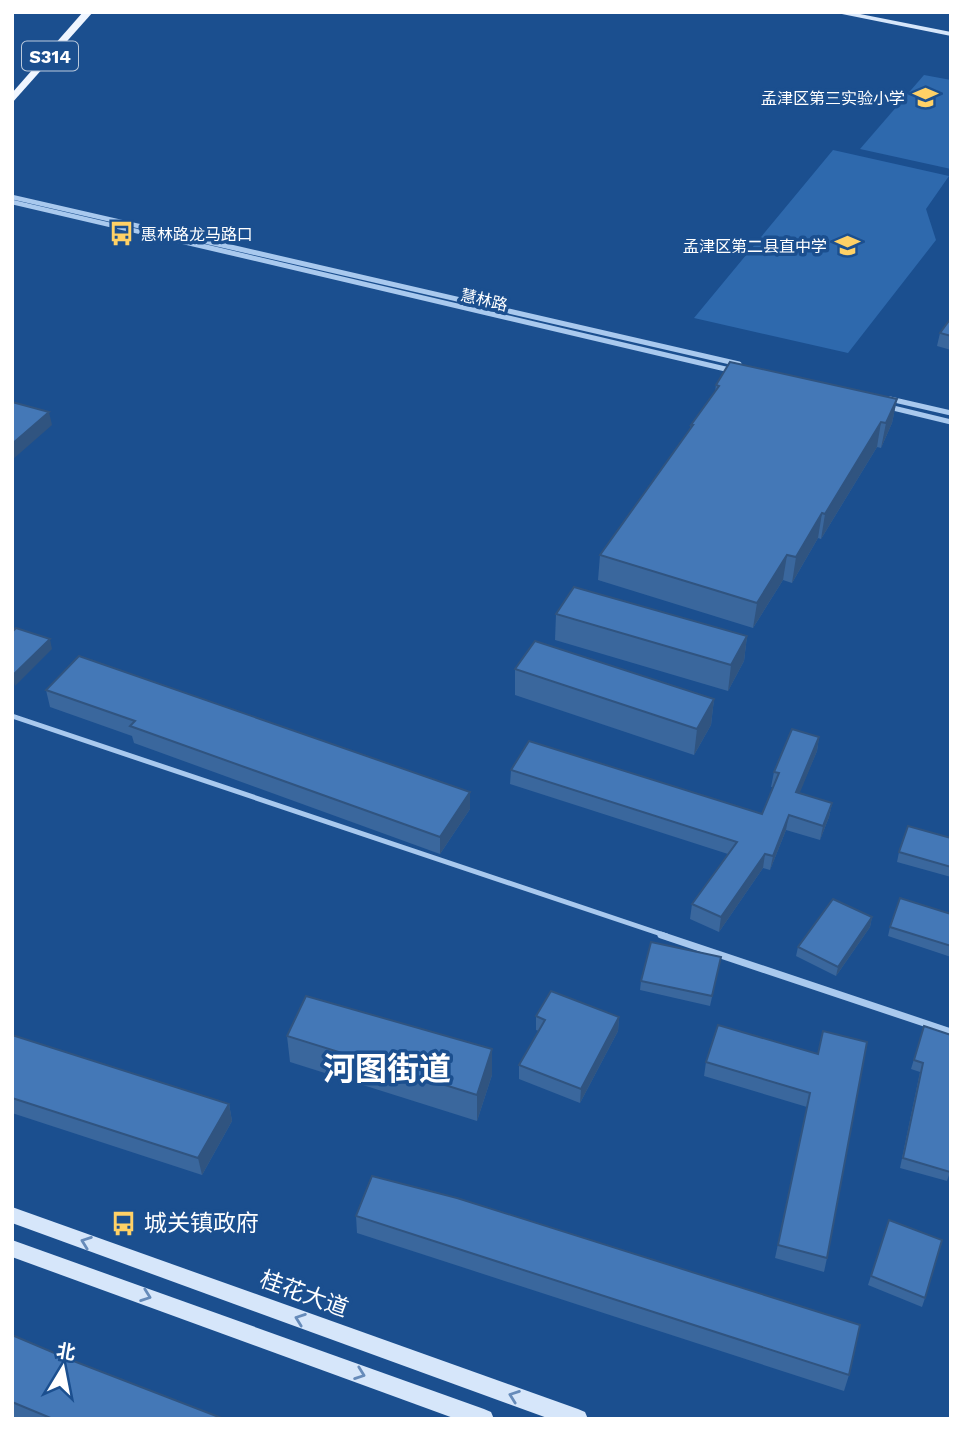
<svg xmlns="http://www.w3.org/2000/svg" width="963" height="1431" font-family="'Work Sans','Noto Sans SC',sans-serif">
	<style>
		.green { fill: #2e69ad }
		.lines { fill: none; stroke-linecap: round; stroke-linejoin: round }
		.lane-far1 { stroke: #a9c9ee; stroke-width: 5 }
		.lane { stroke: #a9c9ee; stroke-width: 7 }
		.street-far1 { stroke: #a9c9ee; stroke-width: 4.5 }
		.street { stroke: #a9c9ee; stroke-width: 5 }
		.secondary { fill: #d6e6fa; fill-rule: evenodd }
		.primary { fill: #f0f6ff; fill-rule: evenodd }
		.wall { fill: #3a679d }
		.shaded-wall { fill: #305480 }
		.building { fill: #4478b7; stroke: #305480; stroke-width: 2 }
		.oneway { stroke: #668bba }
		.labels { text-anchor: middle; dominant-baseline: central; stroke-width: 7; stroke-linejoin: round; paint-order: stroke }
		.far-poi-label { font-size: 16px; fill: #fff; stroke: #1b4f8f; text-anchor: end }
		.far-street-label { font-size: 16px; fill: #fff; stroke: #1b4f8f }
		.shield { fill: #1b4f8f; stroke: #bbcadd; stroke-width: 2 }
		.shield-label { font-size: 18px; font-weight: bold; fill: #fff }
		.near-poi-label { font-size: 23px; fill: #fff; stroke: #1b4f8f; text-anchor: start }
		.near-street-label { font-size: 23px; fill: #fff; stroke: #1b4f8f }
		.near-district-label { font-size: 32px; font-weight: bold; fill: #fff; stroke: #1b4f8f }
	</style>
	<rect width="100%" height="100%" fill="#1b4f8f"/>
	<!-- green -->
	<g class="green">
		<path d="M924 75 951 80V169L860 149Z"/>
		<path d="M833 150 949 176 926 209 936 240 848 353 694 318Z"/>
	</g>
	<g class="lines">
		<!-- lane-far1 -->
		<path class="lane-far1" d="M12 716 667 936"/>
		<!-- lane -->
		<path class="lane" d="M661 935 951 1032"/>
		<!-- street-far1 -->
		<g class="street-far1">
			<path d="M12 197 204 241"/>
			<path d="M12 202 179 241"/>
		</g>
		<!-- street -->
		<g class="street">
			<path d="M172 239 734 371"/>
			<path d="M196 239 739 364"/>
			<path d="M890 399 951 413"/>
			<path d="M889 407 951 422"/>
		</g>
		<!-- secondary -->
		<g class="secondary">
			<path d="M832 12H850L951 32V36Z"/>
			<path d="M12 1207 578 1409 585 1412 588 1419H550L12 1223Z"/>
			<path d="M12 1240 484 1409 491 1412 494 1419H456L12 1257Z"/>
		</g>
		<!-- primary -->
		<path class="primary" d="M83 12H93L12 103V93Z"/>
	</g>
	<!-- wall -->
	<g class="wall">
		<path d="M951 318V350L937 346 940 333Z"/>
		<path d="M716 385 897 399 892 423 881 448 877 447 821 539 818 538 792 583 783 580 753 628 598 580 600 555 690 429 691 425 715 392Z"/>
		<path d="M556 614 747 636 744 661 728 691 555 640Z"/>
		<path d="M515 669 714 699 711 725 694 755 515 695Z"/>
		<path d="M46 690 470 792V809L440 854 134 743 132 736 50 707Z"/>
		<path d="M819 737 817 751 799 793 832 803 829 817 820 840 786 830 770 870 763 868 719 932 690 919 692 904 728 854 510 784 511 770 762 814 773 787H771L774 772Z"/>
		<path d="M951 838V877L897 862 899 852Z"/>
		<path d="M951 914V957L888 936 890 927Z"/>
		<path d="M872 917 870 927 836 976 796 956 798 947Z"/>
		<path d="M721 957 710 1006 640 990 641 981Z"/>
		<path d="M536 1016 619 1017 618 1031 580 1103 519 1079V1065L539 1031 536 1030Z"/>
		<path d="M924 1026 950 1172 947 1181 900 1168 920 1072 911 1069Z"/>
		<path d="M12 1035 229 1104 232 1121 202 1175 12 1113Z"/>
		<path d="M287 1036 492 1075 477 1121 290 1062Z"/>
		<path d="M818 1054 827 1258 824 1272 775 1258 807 1107 704 1076 706 1062Z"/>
		<path d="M356 1216 849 1375 844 1391 357 1233Z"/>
		<path d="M889 1220 925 1298 922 1307 868 1285Z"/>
		<path d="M12 1335 71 1360 224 1419H12Z"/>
	</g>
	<!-- shaded-wall -->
	<g class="shaded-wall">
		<path d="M897 399 892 423 881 448 886 423Z"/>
		<path d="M49 412 52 425 12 460V444Z"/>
		<path d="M881 422 877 447 821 539 825 514Z"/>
		<path d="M822 513 818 538 792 583 796 557Z"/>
		<path d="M787 555 783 580 753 628 757 603Z"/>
		<path d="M747 636 744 661 728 691 731 665Z"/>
		<path d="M50 639 52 649 15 686 12 676Z"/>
		<path d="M714 699 711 725 694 755 697 729Z"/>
		<path d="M819 737 817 751 794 807 796 792Z"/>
		<path d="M470 792V809L440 854V837Z"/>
		<path d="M832 803 829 817 820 840 823 826Z"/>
		<path d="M789 815 786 830 770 870 773 856Z"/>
		<path d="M765 854 763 868 719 932 721 917Z"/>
		<path d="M872 917 870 927 836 976 838 967Z"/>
		<path d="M619 1017 618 1031 580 1103 581 1089Z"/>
		<path d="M492 1049V1075L477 1121V1095Z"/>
		<path d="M229 1104 232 1121 202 1175 198 1158Z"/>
	</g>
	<!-- building -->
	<g class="building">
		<path d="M951 318V336L940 333Z"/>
		<path d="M730 362 897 399 886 423 881 422 825 514 822 513 796 557 787 555 757 603 600 555 693 425H691L719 386 716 385Z"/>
		<path d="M12 402 49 412 12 444Z"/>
		<path d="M574 587 747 636 731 665 556 614Z"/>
		<path d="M16 628 50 639 12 676V632Z"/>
		<path d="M535 641 714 699 697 729 515 669Z"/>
		<path d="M79 656 470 792 440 837 130 726 135 721 46 690Z"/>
		<path d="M792 729 819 737 796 792 832 803 823 826 789 815 773 856 765 854 721 917 692 904 737 842 511 770 529 741 762 814 779 773 774 772Z"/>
		<path d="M908 826 951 838V867L899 852Z"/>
		<path d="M900 898 951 914V946L890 927Z"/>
		<path d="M833 899 872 917 838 967 798 947Z"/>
		<path d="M651 942 721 957 712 996 641 981Z"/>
		<path d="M551 991 619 1017 581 1089 519 1065 545 1020 536 1016Z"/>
		<path d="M306 996 492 1049 477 1095 287 1036Z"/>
		<path d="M718 1025 818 1054 823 1031 867 1042 827 1258 778 1245 810 1093 706 1062Z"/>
		<path d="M924 1026 951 1035 950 1172 903 1158 923 1063 914 1060Z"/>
		<path d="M12 1035 229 1104 198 1158 12 1098Z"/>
		<path d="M372 1176 457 1198 860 1325 849 1375 356 1216Z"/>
		<path d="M889 1220 942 1240 925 1298 871 1276Z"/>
		<path d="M12 1335 71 1360 224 1419H53L12 1402Z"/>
	</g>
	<!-- one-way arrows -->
	<defs><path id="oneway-chevron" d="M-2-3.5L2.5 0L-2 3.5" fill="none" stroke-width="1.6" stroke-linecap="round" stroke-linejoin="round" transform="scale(1.75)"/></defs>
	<g class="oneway">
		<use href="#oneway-chevron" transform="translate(86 1242) rotate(-160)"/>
		<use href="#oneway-chevron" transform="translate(146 1296) rotate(20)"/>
		<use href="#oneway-chevron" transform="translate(300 1319) rotate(-160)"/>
		<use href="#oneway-chevron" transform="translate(360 1374) rotate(20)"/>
		<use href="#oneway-chevron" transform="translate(514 1396) rotate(-160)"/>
	</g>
	<!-- icons -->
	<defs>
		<symbol id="school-bare" viewBox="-9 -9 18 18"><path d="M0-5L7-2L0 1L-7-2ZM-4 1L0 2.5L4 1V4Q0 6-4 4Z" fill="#ffd166" stroke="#1b4f8f" stroke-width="2.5" paint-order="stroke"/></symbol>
		<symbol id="bus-bare" viewBox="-9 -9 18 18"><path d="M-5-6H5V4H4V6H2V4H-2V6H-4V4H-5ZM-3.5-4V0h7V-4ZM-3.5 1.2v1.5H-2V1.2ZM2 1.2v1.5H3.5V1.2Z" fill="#ffd166" stroke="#1b4f8f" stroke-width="2.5" paint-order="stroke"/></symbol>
	</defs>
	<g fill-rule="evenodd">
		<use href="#school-bare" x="908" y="80" width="35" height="35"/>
		<use href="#bus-bare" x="104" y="216" width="35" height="35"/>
		<use href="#school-bare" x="830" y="228" width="35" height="35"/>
		<use href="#bus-bare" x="106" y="1206" width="35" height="35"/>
	</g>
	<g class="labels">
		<!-- far-poi labels -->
		<g class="far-poi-label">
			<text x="905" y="98">孟津区第三实验小学</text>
			<text x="141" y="234" text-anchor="start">惠林路龙马路口</text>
			<text x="827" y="246">孟津区第二县直中学</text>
		</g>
		<!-- far-street labels -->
		<g class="far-street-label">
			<text transform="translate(484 300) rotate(13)">慧林路</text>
		</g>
		<!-- shield labels -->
		<rect class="shield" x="22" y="41.5" width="56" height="29" rx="5"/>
		<g class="shield-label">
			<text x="50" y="56">S314</text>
		</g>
		<!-- near-poi labels -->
		<g class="near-poi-label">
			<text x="144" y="1223">城关镇政府</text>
		</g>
		<!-- near-street labels -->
		<g class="near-street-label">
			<text transform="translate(304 1294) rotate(20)">桂花大道</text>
		</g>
		<!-- near-district labels -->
		<g class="near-district-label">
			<text x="387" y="1069">河图街道</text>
		</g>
	</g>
	<!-- border -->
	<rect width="963" height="1431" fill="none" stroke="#ffffff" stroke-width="28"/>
	<!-- north arrow -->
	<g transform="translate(63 1368) rotate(10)" stroke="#1b4f8f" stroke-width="5" paint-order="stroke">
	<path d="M0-5L12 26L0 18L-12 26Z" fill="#ffffff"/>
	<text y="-10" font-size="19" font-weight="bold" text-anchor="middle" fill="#ffffff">北</text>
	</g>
</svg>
